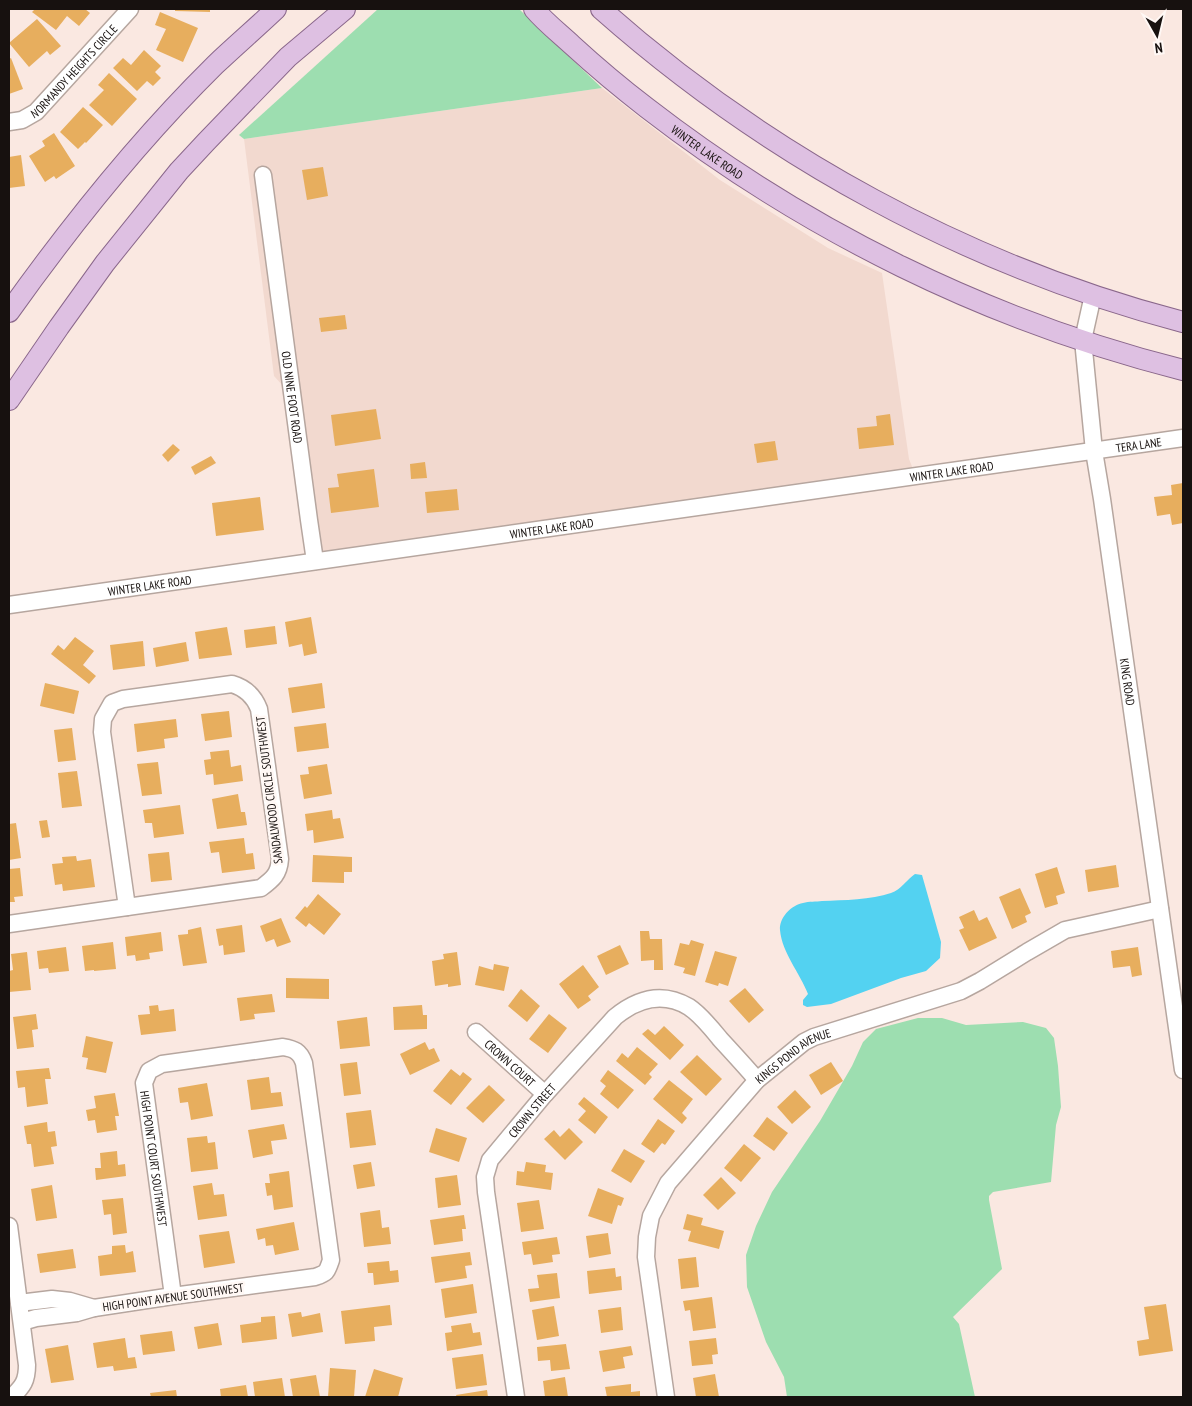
<svg xmlns="http://www.w3.org/2000/svg" width="1192" height="1406" font-family="'PT Sans Narrow',sans-serif">
	<style>
		.built { fill: #f2d9cf }
		.green { fill: #9ddeb0 }
		.water { fill: #53d2f1 }
		.building { fill: #e7ae5e }
		.lines { fill: none; stroke-linecap: round; stroke-linejoin: round }
		.minor-casing { stroke: #b6a69f; stroke-width: 19 }
		.major-casing { stroke: #8a678b; stroke-width: 22 }
		.minor { stroke: #fff; stroke-width: 16 }
		.major { stroke: #dec0e2; stroke-width: 20 }
		.labels { text-anchor: middle; dominant-baseline: central; stroke-width: 5; stroke-linejoin: round; paint-order: stroke }
		.street-label { font-size: 12px; fill: #17110f; stroke: #fff8f5 }
	</style>
	<rect width="100%" height="100%" fill="#fae8e1"/>
	<!-- built -->
	<path class="built" d="M602 88 720 180 828 248 882 273 909 459 913 469 321 553 269 167 255 169 284 387 274 376 244 139Z"/>
	<!-- green -->
	<g class="green">
		<path d="M378 9H519L602 88 244 139 239 135Z"/>
		<path d="M918 1018H942L966 1025 1023 1022 1046 1028 1054 1038 1058 1066 1061 1107 1056 1125 1051 1182 993 1192 989 1196V1200L1002 1269 953 1317 959 1324 975 1397H787L784 1377 766 1342 747 1287 746 1255 756 1226 772 1192 820 1121 852 1066 863 1042 876 1029Z"/>
	</g>
	<!-- water -->
	<path class="water" d="M915 874 922 875 941 942 940 958 926 971 901 978 831 1004 807 1007 803 1005V1000L808 994C800 973 782 953 780 930 779 918 791 905 803 903 809 901 816 902 822 901 844 900 871 900 891 893 901 890 907 879 915 874Z"/>
	<!-- building -->
	<g class="building">
		<path d="M35 9H85L90 13 79 26 67 16 56 30 32 12Z"/>
		<path d="M175 9H210V12L175 11Z"/>
		<path d="M160 12 198 28 183 62 156 50 166 29 155 25Z"/>
		<path d="M37 19 61 46 50 55 47 51 29 67 9 43Z"/>
		<path d="M144 50 161 66 155 72 161 78 153 86 147 81 137 91 113 68 123 58 131 65Z"/>
		<path d="M11 58 23 89 9 94V59Z"/>
		<path d="M109 73 137 99 112 126 89 105 104 90 98 85Z"/>
		<path d="M83 107 103 125 86 143 85 142 78 149 60 132Z"/>
		<path d="M54 133 75 166 56 179 54 176 45 182 29 156 45 146 42 141Z"/>
		<path d="M21 155 25 186 9 188V157Z"/>
		<path d="M323 167 328 196 307 200 302 170Z"/>
		<path d="M345 315 347 329 321 332 319 318Z"/>
		<path d="M376 409 381 439 335 446 331 415Z"/>
		<path d="M890 414 894 445 859 449 857 428 877 426 876 416Z"/>
		<path d="M775 441 778 460 757 463 754 444Z"/>
		<path d="M173 444 180 450 168 462 162 455Z"/>
		<path d="M211 456 216 463 195 475 191 467Z"/>
		<path d="M425 462 427 478 411 479 410 464Z"/>
		<path d="M374 469 379 507 331 513 328 488 339 487 337 474Z"/>
		<path d="M1183 483V523L1172 525 1170 514 1157 516 1154 497 1172 495 1171 485Z"/>
		<path d="M457 489 459 510 427 513 425 492Z"/>
		<path d="M260 497 264 530 216 536 212 503Z"/>
		<path d="M311 617 317 653 304 656 302 644 289 647 285 622Z"/>
		<path d="M275 626 277 644 246 648 244 630Z"/>
		<path d="M227 627 232 655 199 659 195 632Z"/>
		<path d="M75 637 94 651 83 665 96 676 89 684 51 654 58 645 64 650Z"/>
		<path d="M143 641 145 666 113 670 110 645Z"/>
		<path d="M186 642 189 661 156 667 153 648Z"/>
		<path d="M45 683 79 691 74 714 40 706Z"/>
		<path d="M322 683 325 708 292 713 288 688Z"/>
		<path d="M229 711 232 737 205 741 201 714Z"/>
		<path d="M176 719 178 737 164 739 165 748 137 752 134 724Z"/>
		<path d="M326 723 329 748 297 752 294 727Z"/>
		<path d="M72 728 76 760 58 762 54 730Z"/>
		<path d="M229 750 231 767 241 765 243 781 214 785 213 774 206 775 204 760 211 759 210 752Z"/>
		<path d="M158 762 162 794 142 796 137 764Z"/>
		<path d="M327 764 332 794 304 799 300 775 309 774 308 767Z"/>
		<path d="M77 771 82 806 62 808 58 773Z"/>
		<path d="M238 794 241 812H245L247 825 217 829 212 799Z"/>
		<path d="M180 805 184 834 154 838 152 823H145L143 810Z"/>
		<path d="M332 810 333 819 340 818 344 838 314 843 313 830 307 831 305 814Z"/>
		<path d="M47 820 50 837 42 838 39 821Z"/>
		<path d="M16 823 21 858 9 860V824Z"/>
		<path d="M244 838 246 854 253 853 255 869 222 873 219 852 211 853 209 842Z"/>
		<path d="M169 852 172 880 151 882 148 854Z"/>
		<path d="M313 855 352 857V872H344V883L312 882Z"/>
		<path d="M76 856 77 861 91 859 95 887 63 891 62 884 55 885 52 864 63 863 62 857Z"/>
		<path d="M1116 865 1119 887 1088 892 1085 870Z"/>
		<path d="M1057 867 1065 893 1056 896 1058 904 1045 908 1035 874Z"/>
		<path d="M20 868 23 896 14 897 15 902H9V869Z"/>
		<path d="M1020 888 1031 913 1025 916 1027 922 1012 929 999 897Z"/>
		<path d="M318 894 341 914 324 935 309 923 306 927 295 918 305 906 307 908Z"/>
		<path d="M974 910 979 921 987 917 997 938 969 951 959 930 964 928 959 917Z"/>
		<path d="M281 918 291 942 277 947 274 939 266 942 260 926Z"/>
		<path d="M242 925 245 952 224 955 223 945 219 946 216 929Z"/>
		<path d="M201 927 207 963 183 966 178 935 188 934V930Z"/>
		<path d="M640 931H649L650 939H662L663 970H654V960L641 961Z"/>
		<path d="M161 932 163 951 149 953 150 959 136 961 135 955 127 956 125 937Z"/>
		<path d="M691 940 704 944 695 976 683 973 685 968 674 965 680 943 689 945Z"/>
		<path d="M113 942 116 969 94 971V970L85 971 82 946Z"/>
		<path d="M620 945 629 964 606 975 597 956Z"/>
		<path d="M66 947 69 971 49 973 48 968 39 969 37 951Z"/>
		<path d="M1138 947 1142 975 1132 977 1130 966 1113 968 1111 951Z"/>
		<path d="M715 951 737 957 728 986 719 983 718 986 705 982Z"/>
		<path d="M27 952 31 990 9 992V971L13 970 11 954Z"/>
		<path d="M457 952 461 985 448 987V984L435 986 432 961 444 959 443 954Z"/>
		<path d="M494 964 509 967 504 991 475 985 479 966 493 970Z"/>
		<path d="M583 965 599 987 588 996 591 1000 578 1009 559 984Z"/>
		<path d="M286 978 329 979V999L286 998Z"/>
		<path d="M745 988 764 1010 749 1023 729 1001Z"/>
		<path d="M521 989 540 1006 527 1022 508 1006Z"/>
		<path d="M272 994 275 1012 254 1014 255 1019 240 1021 237 998Z"/>
		<path d="M158 1005 159 1011 174 1009 176 1031 141 1035 138 1015 150 1014 149 1006Z"/>
		<path d="M422 1005 423 1015H427V1029L394 1030 393 1007Z"/>
		<path d="M36 1014 38 1029 32 1030 34 1047 17 1049 13 1017Z"/>
		<path d="M549 1014 567 1028 548 1053 529 1039Z"/>
		<path d="M367 1017 370 1046 340 1049 337 1021Z"/>
		<path d="M664 1026 684 1045 670 1060 642 1034 648 1029 655 1035Z"/>
		<path d="M86 1036 113 1042 106 1073 86 1069 88 1058 82 1057Z"/>
		<path d="M425 1042 429 1050 434 1048 440 1061 410 1075 400 1054Z"/>
		<path d="M637 1047 658 1064 649 1074 652 1077 645 1085 616 1061 622 1053 628 1058Z"/>
		<path d="M697 1055 722 1079 706 1096 680 1072Z"/>
		<path d="M357 1062 361 1094 344 1096 340 1064Z"/>
		<path d="M831 1062 843 1081 821 1095 809 1075Z"/>
		<path d="M49 1068 51 1079H45L48 1104 27 1107 25 1087 18 1088 16 1071Z"/>
		<path d="M451 1069 460 1076 463 1072 472 1079 451 1105 433 1091Z"/>
		<path d="M608 1070 634 1090 618 1109 600 1094 606 1086 600 1081Z"/>
		<path d="M269 1077 271 1093 281 1092 283 1106 251 1110 247 1080Z"/>
		<path d="M669 1080 693 1099 682 1113 687 1118 682 1124 653 1099Z"/>
		<path d="M207 1083 213 1116 191 1120 188 1102 180 1103 178 1088Z"/>
		<path d="M489 1085 505 1100 483 1123 466 1108Z"/>
		<path d="M795 1090 811 1107 792 1124 777 1107Z"/>
		<path d="M115 1093 119 1116H115L117 1130 97 1133 95 1120 88 1121 86 1110 96 1108 94 1096Z"/>
		<path d="M584 1097 608 1117 595 1134 578 1120 586 1111 578 1104Z"/>
		<path d="M371 1110 376 1145 350 1148 346 1113Z"/>
		<path d="M767 1117 788 1133 774 1151 753 1136Z"/>
		<path d="M658 1119 675 1131 665 1145 662 1143 654 1153 641 1144Z"/>
		<path d="M47 1122 48 1132 55 1131 57 1146 51 1147 54 1164 34 1167 31 1144H27L24 1126Z"/>
		<path d="M284 1124 287 1139 271 1141 273 1154 253 1158 248 1130Z"/>
		<path d="M436 1128 467 1138 459 1162 429 1152Z"/>
		<path d="M569 1128 583 1142 565 1160 544 1139 554 1130 560 1137Z"/>
		<path d="M207 1136 208 1143 215 1142 218 1169 191 1172 187 1138Z"/>
		<path d="M744 1144 761 1158 741 1182 724 1168Z"/>
		<path d="M624 1149 645 1161 631 1183 611 1171Z"/>
		<path d="M117 1151 118 1165 125 1164 126 1176 96 1180 95 1168H101L100 1153Z"/>
		<path d="M371 1162 375 1186 357 1189 353 1165Z"/>
		<path d="M526 1162 546 1165 545 1172 553 1173 551 1190 516 1185 517 1171 524 1172Z"/>
		<path d="M289 1171 293 1207 274 1210 272 1195 267 1196 265 1183H270L269 1174Z"/>
		<path d="M457 1175 461 1205 438 1208 435 1178Z"/>
		<path d="M721 1177 736 1193 718 1210 703 1195Z"/>
		<path d="M212 1183 214 1195 224 1194 227 1216 198 1220 193 1186Z"/>
		<path d="M52 1185 57 1218 36 1221 31 1189Z"/>
		<path d="M598 1188 624 1198 621 1206 618 1205 612 1224 588 1216Z"/>
		<path d="M123 1198 127 1233 113 1235 111 1214 104 1215 102 1200Z"/>
		<path d="M539 1200 544 1229 521 1232 517 1203Z"/>
		<path d="M380 1210 382 1228 389 1227 391 1244 364 1247 360 1213Z"/>
		<path d="M687 1214 703 1218 701 1225 724 1231 719 1249 688 1241 691 1231 683 1229Z"/>
		<path d="M464 1215 466 1229H462L463 1241 434 1245 430 1220Z"/>
		<path d="M294 1222 299 1250 275 1255 273 1245 266 1246 265 1238 258 1240 256 1229Z"/>
		<path d="M229 1231 235 1263 204 1268 199 1235Z"/>
		<path d="M608 1233 611 1254 589 1258 586 1236Z"/>
		<path d="M557 1237 560 1254 552 1255 553 1262 533 1265 531 1254 524 1255 522 1242Z"/>
		<path d="M125 1245 126 1253 133 1251 136 1272 100 1276 98 1256 112 1254V1246Z"/>
		<path d="M73 1249 76 1268 40 1273 37 1254Z"/>
		<path d="M470 1252 472 1265 465 1266 467 1278 435 1283 431 1257Z"/>
		<path d="M696 1257 699 1287 681 1289 678 1259Z"/>
		<path d="M389 1261 390 1271 398 1270 399 1282 374 1285 373 1273H368L367 1263Z"/>
		<path d="M615 1268 616 1277 621 1276 622 1290 589 1294 587 1271Z"/>
		<path d="M557 1273 560 1298 530 1302 528 1289 539 1288 537 1275Z"/>
		<path d="M473 1284 477 1313 445 1318 441 1289Z"/>
		<path d="M712 1297 716 1328 693 1331 690 1310 685 1311 683 1301Z"/>
		<path d="M1166 1304 1173 1351 1139 1356 1137 1341 1149 1339 1144 1307Z"/>
		<path d="M390 1305 392 1325 374 1327 375 1341 345 1344 341 1311Z"/>
		<path d="M554 1306 559 1336 537 1340 532 1310Z"/>
		<path d="M621 1307 623 1330 601 1333 598 1310Z"/>
		<path d="M301 1312 302 1317 320 1313 323 1332 292 1337 288 1314Z"/>
		<path d="M275 1316 277 1339 242 1343 240 1325 261 1322V1317Z"/>
		<path d="M218 1323 222 1345 198 1349 194 1327Z"/>
		<path d="M471 1323 473 1333 480 1332 482 1345 447 1351 445 1333 452 1332 451 1326Z"/>
		<path d="M172 1331 175 1351 143 1355 140 1335Z"/>
		<path d="M125 1338 128 1358 135 1357 137 1368 114 1371 113 1366 97 1368 93 1343Z"/>
		<path d="M716 1338 718 1354 712 1355 713 1364 692 1366 689 1341Z"/>
		<path d="M566 1344 570 1369 551 1371 550 1360 538 1361 537 1347Z"/>
		<path d="M68 1345 74 1380 51 1383 45 1349Z"/>
		<path d="M631 1346 633 1355 623 1357 625 1368 603 1372 599 1351Z"/>
		<path d="M483 1354 487 1385 456 1389 452 1358Z"/>
		<path d="M330 1368 356 1370 354 1397H328Z"/>
		<path d="M374 1369 403 1378 398 1397H365Z"/>
		<path d="M715 1374 719 1397H696L693 1378Z"/>
		<path d="M316 1375 320 1397H293L290 1379Z"/>
		<path d="M565 1377 568 1397H545L543 1381Z"/>
		<path d="M282 1378 285 1397H255L253 1382Z"/>
		<path d="M631 1384V1392L640 1391V1397H607L605 1387Z"/>
		<path d="M246 1385 248 1397H221L220 1389Z"/>
		<path d="M176 1390 177 1397H151L150 1393Z"/>
		<path d="M487 1390 488 1397H457L456 1395Z"/>
	</g>
	<g class="lines">
		<defs>
			<g id="minor">
				<path id="s1" d="M9 122 22 120 36 112 130 9"/>
				<path id="s2" d="M263 175 309 520 315 561"/>
				<path id="s3" d="M1093 295 1083 340 1094 451 1102 499 1183 1070"/>
				<path id="s4" d="M9 605 1183 438"/>
				<path d="M232 684C246 688 254 696 259 709L280 859C279 874 273 879 261 888L127 907 102 732 103 719 112 703 123 699Z"/>
				<path d="M9 924 127 907"/>
				<path id="s5" d="M476 1032 545 1094"/>
				<path d="M9 1226 27 1365C27 1381 23 1386 12 1397"/>
				<path d="M19 1303 52 1299 70 1301 94 1308"/>
				<path id="s6" d="M22 1322 36 1318 77 1313 94 1308 173 1296 315 1277C327 1273 327 1272 331 1260L304 1063C300 1051 294 1049 283 1047L162 1064 149 1071 144 1083 173 1296"/>
				<path id="s7" d="M516 1397 486 1192 485 1177 490 1160 545 1094 615 1017C637 999 662 991 689 1007 701 1015 712 1029 721 1040 733 1053 745 1066 757 1080"/>
				<path id="s8" d="M666 1397 646 1257 647 1237 651 1216 668 1183 757 1080 804 1042 814 1037 961 991 980 981 1027 952 1065 930 1160 909"/>
			</g>
			<g id="major">
				<path id="s9" d="M534 9C545 22 559 33 572 45 596 67 621 88 647 108 806 231 989 321 1183 370"/>
				<path d="M601 9C767 156 968 266 1183 322"/>
				<path d="M9 312C71 225 139 140 215 65 235 46 256 28 276 9"/>
				<path d="M9 400 59 327 105 263 179 171 206 142 288 57 345 9"/>
			</g>
		</defs>
		<!-- minor casing -->
		<use href="#minor" class="minor-casing"/>
		<!-- major casing -->
		<use href="#major" class="major-casing"/>
		<!-- minor -->
		<use href="#minor" class="minor"/>
		<!-- major -->
		<use href="#major" class="major"/>
	</g>
	<g class="labels">
		<!-- street labels -->
		<g class="street-label">
			<text stroke="none"><textPath href="#s1" startOffset="85">NORMANDY HEIGHTS CIRCLE</textPath></text>
			<text stroke="none"><textPath href="#s9" startOffset="225">WINTER LAKE ROAD</textPath></text>
			<text stroke="none"><textPath href="#s2" startOffset="224">OLD NINE FOOT ROAD</textPath></text>
			<text stroke="none"><textPath href="#s4" startOffset="1141">TERA LANE</textPath></text>
			<text stroke="none"><textPath href="#s4" startOffset="952">WINTER LAKE ROAD</textPath></text>
			<text stroke="none"><textPath href="#s4" startOffset="548">WINTER LAKE ROAD</textPath></text>
			<text stroke="none"><textPath href="#s4" startOffset="142">WINTER LAKE ROAD</textPath></text>
			<text stroke="none"><textPath href="#s3" startOffset="391">KING ROAD</textPath></text>
			<text transform="translate(269 790) rotate(-97)">SANDALWOOD CIRCLE SOUTHWEST</text>
			<text stroke="none"><textPath href="#s8" startOffset="400">KINGS POND AVENUE</textPath></text>
			<text stroke="none"><textPath href="#s5" startOffset="46">CROWN COURT</textPath></text>
			<text stroke="none"><textPath href="#s7" startOffset="305">CROWN STREET</textPath></text>
			<text stroke="none"><textPath href="#s6" startOffset="775">HIGH POINT COURT SOUTHWEST</textPath></text>
			<text transform="translate(173 1297) rotate(-8)">HIGH POINT AVENUE SOUTHWEST</text>
		</g>
	</g>
	<!-- border -->
	<rect width="1192" height="1406" fill="none" stroke="#17110f" stroke-width="20"/>
	<!-- north arrow -->
	<g transform="translate(1157 35) rotate(172)" stroke="#fff8f5" stroke-width="4" paint-order="stroke">
	<path d="M0-4L9 19L0 12L-9 19Z" fill="#17110f"/>
	<text y="-8" font-size="14" font-weight="bold" text-anchor="middle" fill="#17110f">N</text>
	</g>
</svg>
